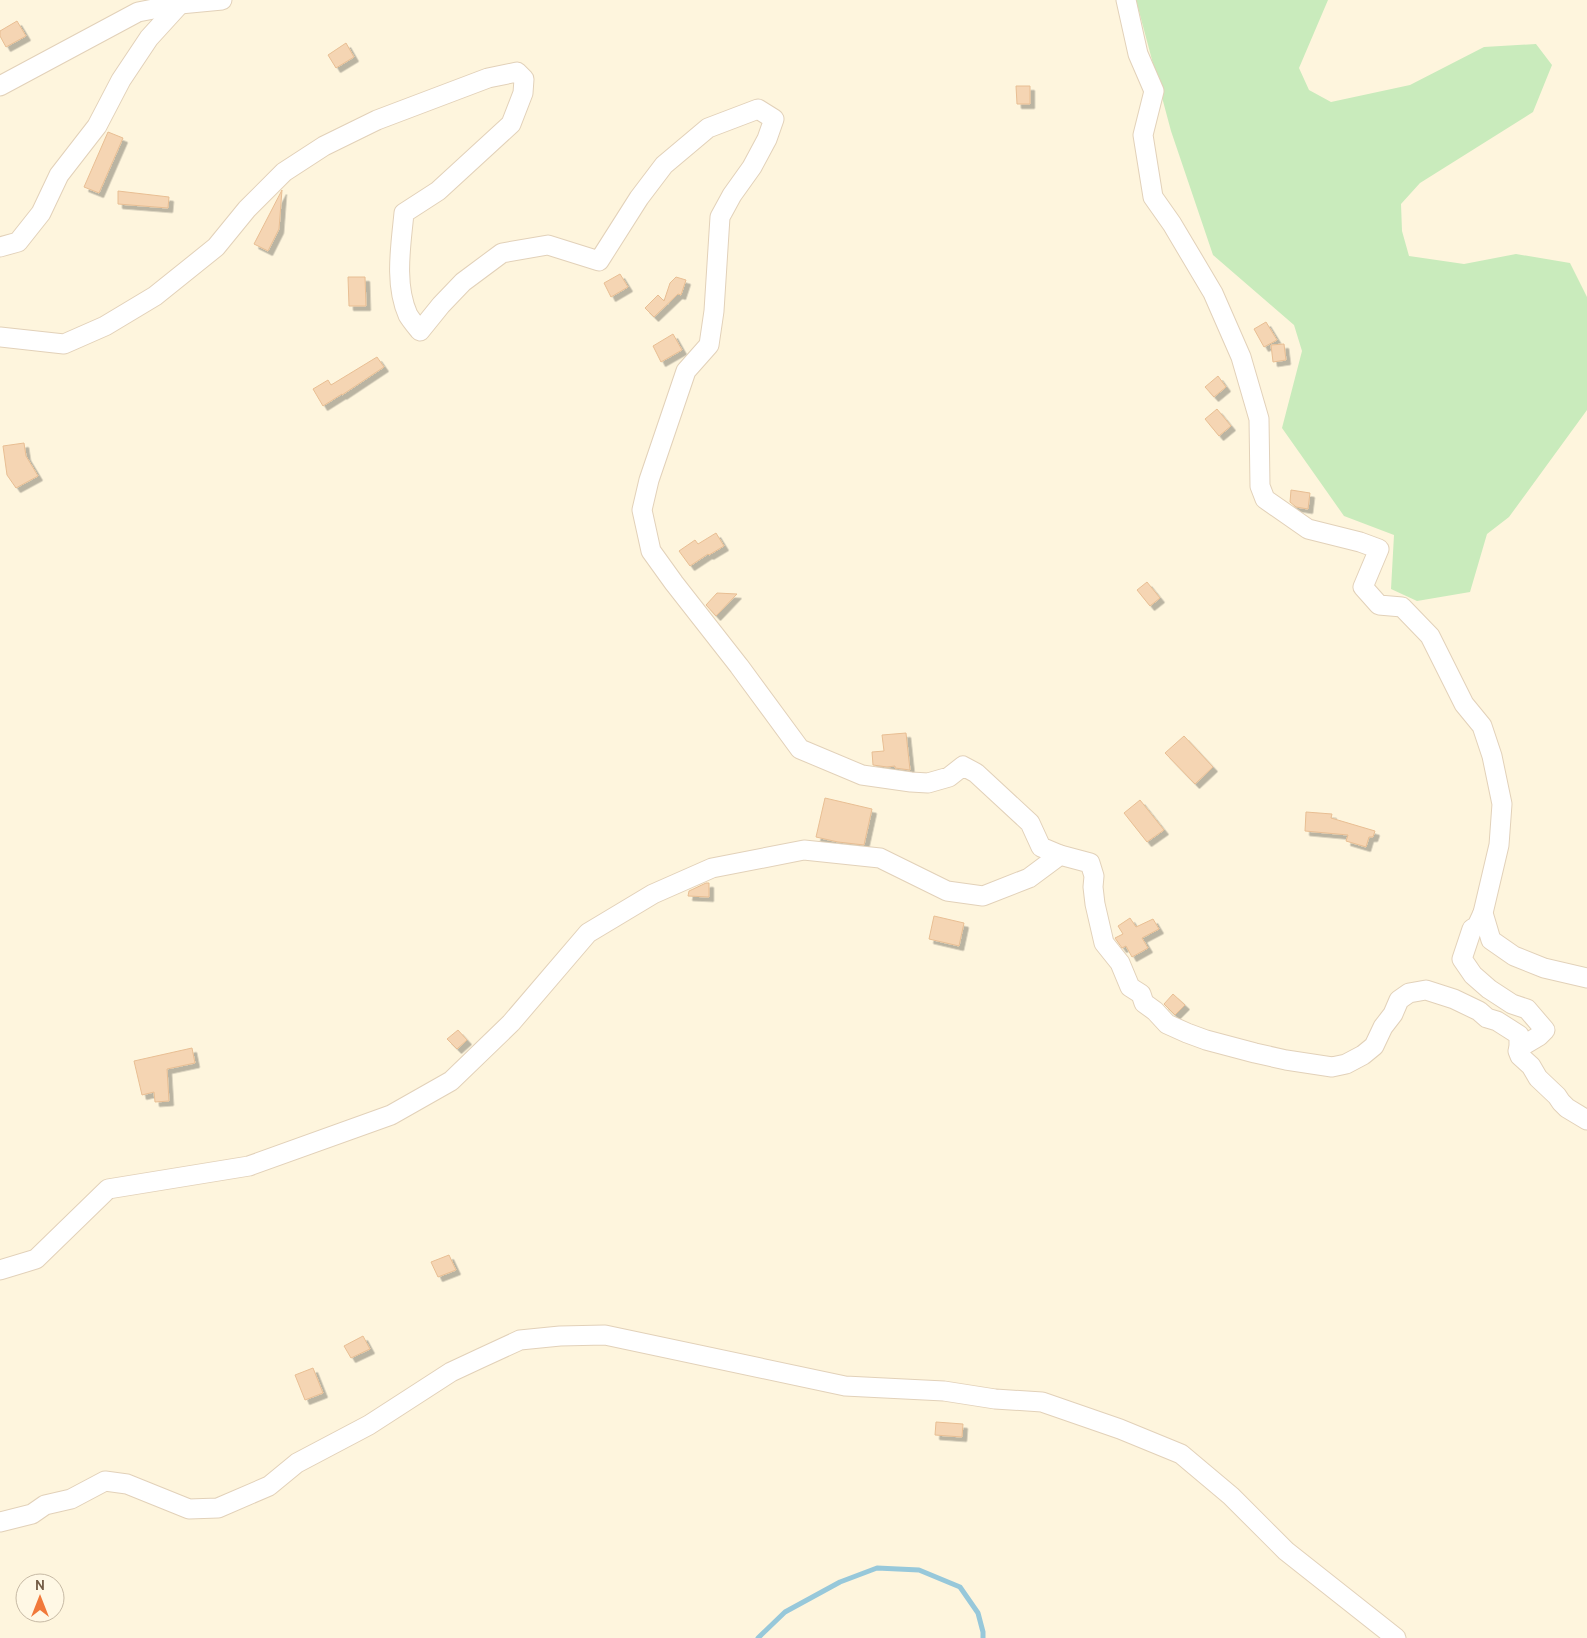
<svg xmlns="http://www.w3.org/2000/svg" width="1587" height="1638" font-family="Cabin,sans-serif">
	<style>
		.green { fill: #c9ebbc }
		.lines { fill: none; stroke-linecap: round; stroke-linejoin: round }
		.stream { stroke: #97c8da; stroke-width: 5 }
		.building { fill: #f5d5b3; stroke: #e8be93; filter: url(#shadow) }
		.street-casing { stroke: #e2d1b9; stroke-width: 21 }
		.street { stroke: #fff; stroke-width: 19 }
	</style>
	<defs>
		<filter id="shadow"><feDropShadow dx="4.5" dy="4.5" stdDeviation="0" flood-color="#0004"/></filter>
	</defs>
	<rect width="100%" height="100%" fill="#fef5dd"/>
	<!-- green -->
	<path class="green" d="M1136 0H1328L1299 68 1309 90 1331 102 1410 85 1484 47 1536 44 1552 65 1533 112 1420 183 1401 204 1402 231 1409 256 1464 264 1516 254 1570 263 1587 297V410L1509 517 1487 534 1470 592 1417 601 1391 589 1394 535 1344 516 1282 428 1302 351 1294 325 1213 255 1171 131Z"/>
	<g class="lines">
		<!-- stream -->
		<path class="stream" d="M758 1638 785 1612 840 1582 877 1568 919 1570 960 1587 978 1613 983 1632V1638"/>
	</g>
	<!-- building -->
	<g class="building">
		<path d="M17 21 26 36 6 47 0 36V31Z"/>
		<path d="M346 43 354 57 336 68 328 55Z"/>
		<path d="M1016 86H1030V104H1017Z"/>
		<path d="M108 132 123 138 99 193 84 187Z"/>
		<path d="M282 190 279 229 268 251 254 244Z"/>
		<path d="M118 191 169 197 168 208 118 204Z"/>
		<path d="M620 274 628 287 611 297 604 283Z"/>
		<path d="M348 277H365L366 306H349Z"/>
		<path d="M676 277 686 280 681 295 678 294 654 317 645 308 658 295 664 301 670 283Z"/>
		<path d="M1266 322 1277 340 1264 347 1254 329Z"/>
		<path d="M673 334 682 350 661 362 653 346Z"/>
		<path d="M1284 344 1286 360 1273 362 1271 345Z"/>
		<path d="M377 357 384 367 342 395V394L323 406 313 389 328 380 331 385Z"/>
		<path d="M1218 376 1226 387 1214 397 1205 387Z"/>
		<path d="M1217 409 1231 426 1219 436 1205 419Z"/>
		<path d="M24 443 26 456 38 476 16 488 7 475 3 446Z"/>
		<path d="M1291 490 1310 493 1308 509 1296 507 1290 502Z"/>
		<path d="M716 533 724 546 709 555 708 554 690 566 679 551 695 540 698 544Z"/>
		<path d="M1147 582 1160 598 1150 606 1137 590Z"/>
		<path d="M717 593 737 594 716 616 706 605Z"/>
		<path d="M906 733 910 770 895 768V766L887 767 873 765 872 752 884 751 882 735Z"/>
		<path d="M1184 736 1213 767 1195 784 1165 753Z"/>
		<path d="M825 798 872 809 864 845 838 842 816 837Z"/>
		<path d="M1140 800 1164 830 1147 842 1124 813Z"/>
		<path d="M1306 812 1332 814 1331 818 1375 831 1373 837H1369L1366 847 1346 841 1348 835 1305 831Z"/>
		<path d="M706 883H709V897L688 896 689 891Z"/>
		<path d="M934 916 964 923 959 946 929 939Z"/>
		<path d="M1130 918 1136 927 1153 919 1159 929 1142 938 1148 948 1132 957 1126 946 1122 948 1115 938 1123 934 1118 926Z"/>
		<path d="M1173 994 1185 1005 1175 1015 1164 1004Z"/>
		<path d="M458 1030 467 1040 457 1049 447 1039Z"/>
		<path d="M192 1048 195 1063 167 1069 169 1101 155 1102 154 1092 142 1095 134 1061Z"/>
		<path d="M449 1255 456 1270 438 1277 431 1262Z"/>
		<path d="M363 1336 370 1349 351 1358 344 1346Z"/>
		<path d="M313 1368 323 1393 305 1400 295 1375Z"/>
		<path d="M936 1422 963 1424 962 1437 935 1435Z"/>
	</g>
	<g class="lines">
		<defs>
			<g id="street">
				<path d="M1126 0 1138 54 1154 91 1143 135 1153 197 1172 224 1213 293 1241 357 1259 419 1260 486 1265 499 1308 529 1360 542 1379 549 1363 587 1379 605 1402 607 1430 636 1464 704 1482 726 1492 756 1502 804 1499 845 1483 913 1491 940 1514 956 1544 968 1587 978"/>
				<path d="M0 86 138 12 180 4 222 0"/>
				<path d="M0 247 18 242 41 213 59 175 97 126 121 80 149 38 180 4"/>
				<path d="M0 337 64 344 105 326 155 296 216 247 247 209 284 172 324 146 377 120 488 78 517 72 524 79 523 93 511 124 438 191 404 213C401 245 394 284 408 315 411 320 416 326 420 331L441 305 463 282 502 253 548 245 599 261 639 198 664 165 708 128 758 109 774 119 767 139 752 167 732 195 720 217 714 311 709 345 686 371 649 480 642 510 651 551 674 583 739 666 800 749 862 775 911 782 928 783 949 777 963 766 976 773 1030 823 1041 847 1060 855"/>
				<path d="M1483 913 1477 926 1472 929 1462 959 1473 975 1489 989 1512 1004 1527 1009 1545 1030 1539 1036 1519 1048 1518 1051 1520 1056 1531 1066 1538 1078 1557 1096 1561 1102 1567 1108 1587 1120"/>
				<path d="M0 1270 36 1259 108 1189 249 1166 391 1115 451 1081 511 1023 588 933 653 894 712 868 804 850 880 858 947 891 983 896 1029 878 1060 855 1090 863 1094 876 1093 887 1095 904 1104 943 1120 963 1130 987 1141 994 1144 1003 1155 1011 1167 1024 1187 1033 1206 1040 1255 1053 1286 1060 1332 1067 1346 1064 1363 1055 1374 1046 1383 1027 1393 1014 1399 1000 1409 993 1426 990 1454 999 1479 1011 1487 1018 1497 1021 1519 1035V1048"/>
				<path d="M0 1522 32 1514 45 1505 71 1499 105 1481 127 1484 189 1509 218 1508 269 1486 297 1463 369 1425 451 1372 481 1358 520 1340 560 1336 605 1335 845 1386 944 1391 995 1399 1042 1402 1120 1429 1181 1454 1231 1496 1286 1551 1396 1638"/>
			</g>
		</defs>
		<!-- street casing -->
		<use href="#street" class="street-casing"/>
		<!-- street -->
		<use href="#street" class="street"/>
	</g>
	<!-- north arrow -->
	<g transform="translate(40 1598)"><circle r="24" fill="#fff8e5" stroke="#c7baa5"/>
	<path d="M0-4L9 19L0 12L-9 19Z" fill="#f1793a"/>
	<text y="-8" font-size="14" font-weight="bold" text-anchor="middle" fill="#745c45">N</text>
	</g>
</svg>
